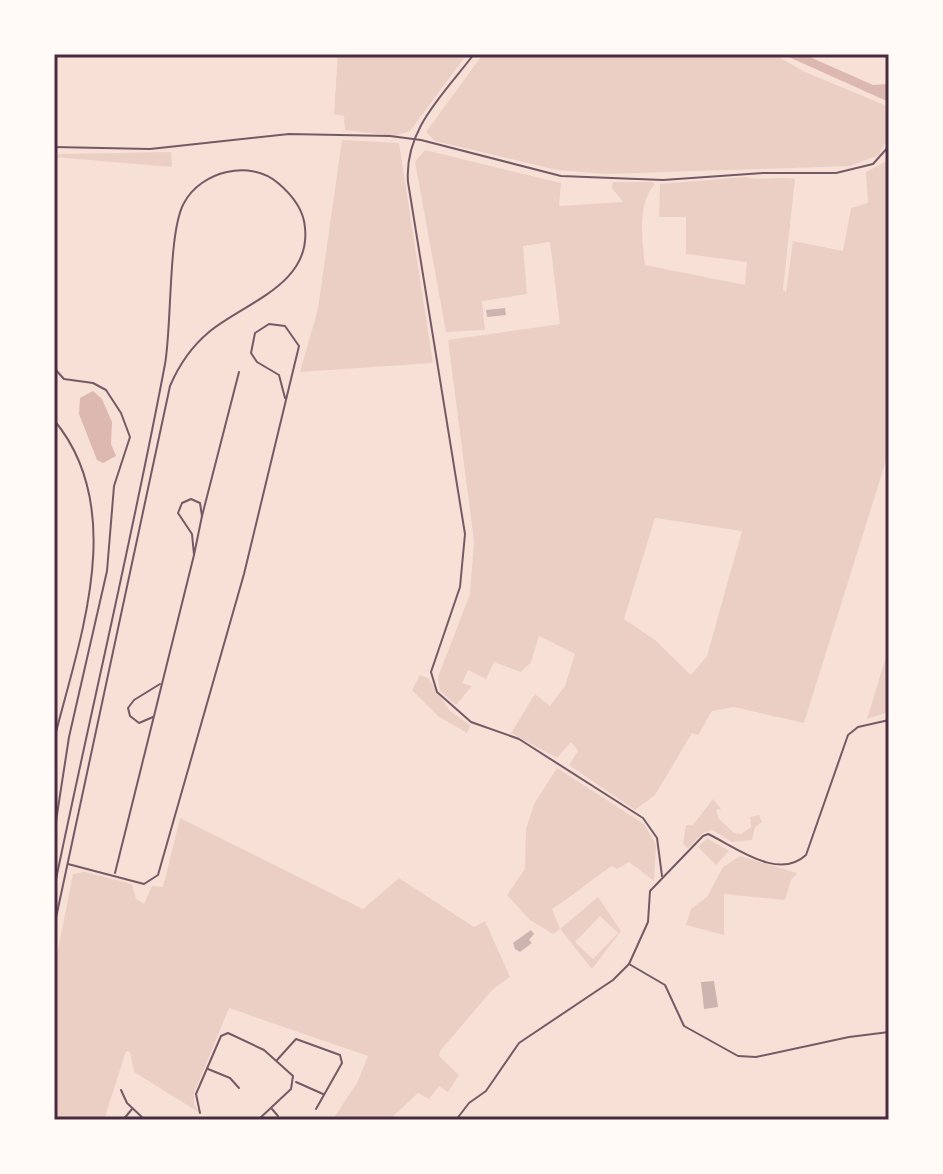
<svg xmlns="http://www.w3.org/2000/svg" width="943" height="1174" font-family="'Archivo Narrow',sans-serif">
	<style>
		.green { fill: #ebcfc5; fill-rule: evenodd }
		.water { fill: #dcb8b0 }
		.building { fill: #ccb4b1 }
		.lines { fill: none; stroke-linecap: round; stroke-linejoin: round }
		.minor { stroke: #755966; stroke-width: 2 }
		.neatline { fill: none; stroke: #4a2c40; stroke-width: 3 }
	</style>
	<rect width="100%" height="100%" fill="#f7e1d7"/>
	<!-- green -->
	<g class="green">
		<path d="M338 54H467L410 131 395 136 345 130 344 116 334 114Z"/>
		<path d="M483 54H774L803 71 889 107V136L879 155 850 166 607 174 557 170 435 141 426 132Z"/>
		<path d="M342 140 399 143 433 363 300 372 318 309Z"/>
		<path d="M425 150 561 183 559 206 623 202 612 188 613 182H652L655 184C637 203 642 239 645 265L745 285 747 262 686 254V217H659L660 184 745 177C755 181 780 176 795 179L783 289 786 293 793 241 843 251 851 208 868 203 866 172 885 162 889 154V451L804 723 734 707 712 711 698 735 692 733 655 795 635 810 569 765 578 751 571 742 557 758 511 733 535 694 550 706 565 686 575 654 539 636 531 662 521 672 494 662 486 679 468 670 462 683 472 686 456 705 440 691 438 677 470 594 474 541 448 340 560 324 550 242 523 246 527 294 482 301 485 330 446 332 415 162ZM655 518 742 531 707 656 691 675 655 640 624 619Z"/>
		<path d="M171 152 172 167 54 157 60 154Z"/>
		<path d="M889 647V712L867 719Z"/>
		<path d="M420 675 428 678 450 711 470 725 467 733 438 716 412 690Z"/>
		<path d="M557 768 644 824 656 845 654 881 629 862 617 869 612 866C591 880 574 895 552 909L560 929 598 897 621 931 592 969 560 929 553 934 530 920 507 895 525 869 526 829 534 804ZM600 916 618 933 593 959 575 942Z"/>
		<path d="M713 799 721 809 716 810 719 819 734 833 741 834 751 827 750 817 759 815 762 822 755 827 752 840 732 842 712 830 703 833 688 848 683 844 686 825H693Z"/>
		<path d="M180 818 363 909 399 878 474 927 485 921 510 977 493 989 440 1051 439 1056 459 1075 448 1092 439 1086 429 1099 418 1093 389 1120H328L333 1119 357 1083 368 1056 229 1008 194 1093V1105L200 1113 134 1072 130 1052 126 1051 104 1120H54V970L73 874 85 872 132 884 136 899 144 904 152 886 163 887Z"/>
		<path d="M707 838 729 851 716 865 698 847Z"/>
		<path d="M740 856 797 873 791 880 785 900 724 894V935L686 925 691 909 707 897 723 867Z"/>
	</g>
	<!-- water -->
	<g class="water">
		<path d="M782 54H803L873 85 889 84V102Z"/>
		<path d="M93 391 102 399 112 422 111 444 116 456 103 463 97 460 79 414 80 398Z"/>
	</g>
	<!-- building -->
	<g class="building">
		<path d="M505 308 506 315 487 317 486 310Z"/>
		<path d="M531 930 534 934 529 940 532 943 520 952 515 949 513 943Z"/>
		<path d="M714 981 718 1007 704 1009 701 982Z"/>
	</g>
	<g class="lines">
		<!-- minor -->
		<g class="minor">
			<path d="M474 54C444 94 404 129 408 182L465 534 460 587 431 672 437 692 471 722 519 739 643 818 657 838 662 876"/>
			<path d="M54 147 150 149 289 134 390 136 421 140 561 176 663 180 763 173H836L873 164 889 146"/>
			<path d="M54 368 64 379 93 383 106 390 121 413 130 437 114 486 107 571 69 737 54 834"/>
			<path d="M54 420C129 510 79 640 54 740"/>
			<path d="M191 499 200 503 202 516 194 555 192 534 178 513 182 503Z"/>
			<path d="M202 516 239 372"/>
			<path d="M153 717 139 723 130 716 128 708 134 700 160 684"/>
			<path d="M68 864 144 884 158 875 244 574 299 346 285 326 269 324 255 333 251 353 257 362 279 375 285 398"/>
			<path d="M115 873 194 555"/>
			<path d="M54 889C90 714 132 540 165 364 172 325 168 231 184 203 201 171 250 159 278 183 291 194 304 210 305 228 311 285 244 303 209 332 191 347 179 365 170 386L54 927"/>
			<path d="M629 964 665 985 684 1026 738 1056 756 1057 849 1037 889 1032"/>
			<path d="M277 1060 296 1039 340 1055 342 1063 316 1109"/>
			<path d="M208 1069 230 1078 239 1088"/>
			<path d="M296 1082 323 1094"/>
			<path d="M121 1090 127 1103 145 1120"/>
			<path d="M272 1109 278 1116"/>
			<path d="M200 1113 196 1094 221 1036 228 1033 264 1050 293 1076 291 1089 258 1120"/>
			<path d="M123 1120 132 1109"/>
			<path d="M456 1120 469 1103 486 1091 519 1043 613 980 629 964 648 922 650 891 703 836 708 834C736 847 778 881 806 855L848 735 858 727 889 720"/>
		</g>
	</g>
	<!-- border -->
	<rect width="943" height="1174" fill="none" stroke="#fffaf5" stroke-width="112"/>
	<rect x="56" y="56" width="831" height="1062" class="neatline"/>
</svg>
